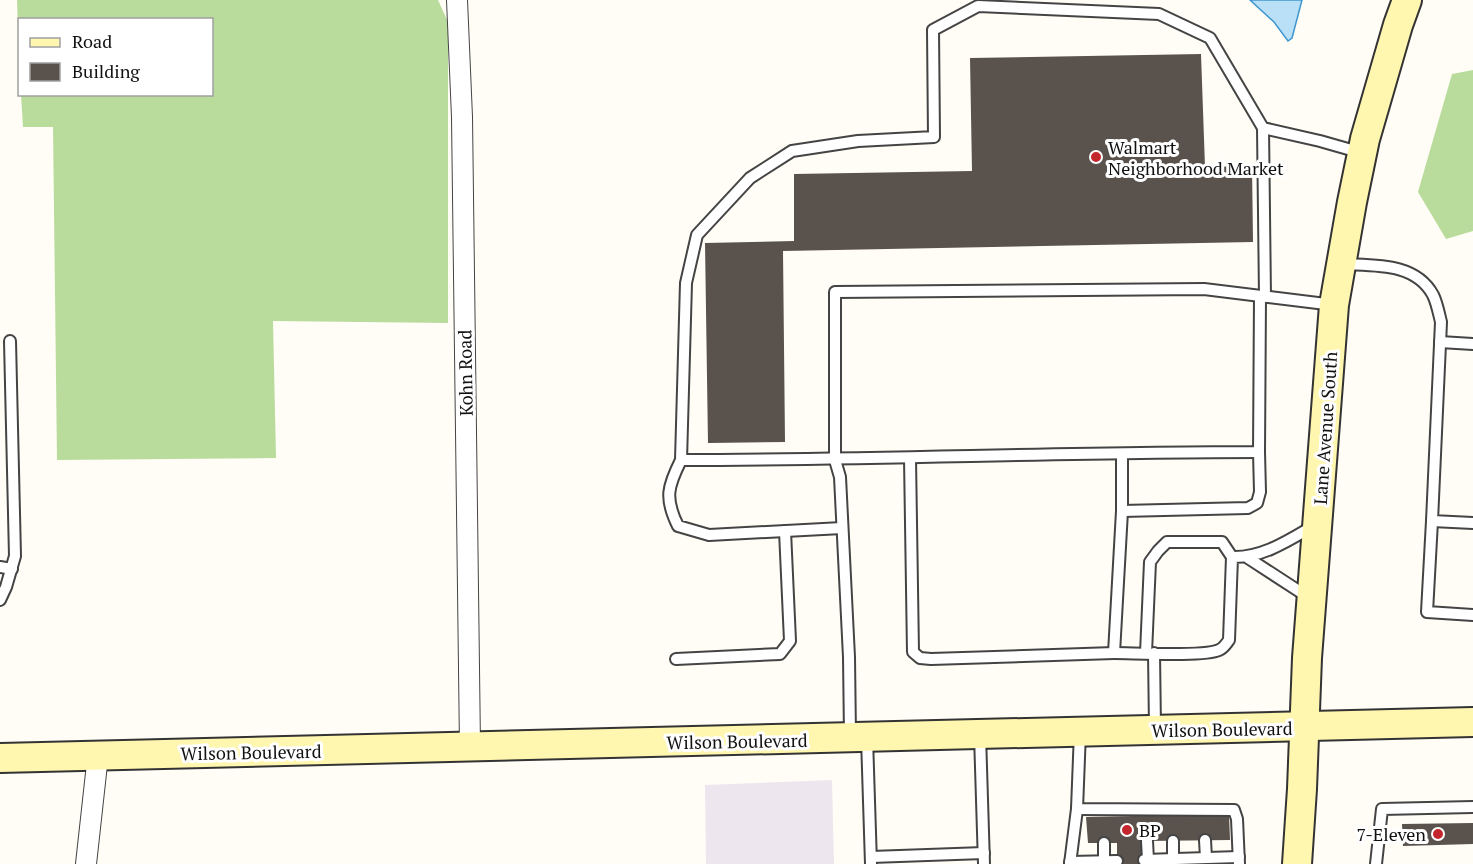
<svg xmlns="http://www.w3.org/2000/svg" width="1473" height="864" font-family="'PT Serif',serif">
	<style>
		.industrial { fill: #eee6ef }
		.forest { fill: #b9dc9c }
		.water { fill: #b9e0f7; stroke: #3f96cf; stroke-width: 1.5 }
		.building { fill: #5a524d }
		.lines { fill: none; stroke-linecap: round; stroke-linejoin: round }
		.lane-casing { stroke: #444; stroke-width: 14 }
		.street-casing { stroke: #444; stroke-width: 22 }
		.secondary-casing { stroke: #333; stroke-width: 32 }
		.lane { stroke: #fff; stroke-width: 10 }
		.street { stroke: #fff; stroke-width: 20 }
		.secondary { stroke: #fff6b0; stroke-width: 28 }
		.poi-dot { fill: #c4262e; stroke: #fff; stroke-width: 2 }
		.labels { text-anchor: middle; dominant-baseline: central; stroke-width: 6; stroke-linejoin: round; paint-order: stroke }
		.poi-label { font-size: 18px; fill: #111; stroke: #fff; text-anchor: start }
		.street-label { font-size: 18px; fill: #111; stroke: #fff }
	</style>
	<rect width="100%" height="100%" fill="#fffdf5"/>
	<!-- industrial -->
	<path class="industrial" d="M832 780 834 864H706L705 785Z"/>
	<!-- forest -->
	<g class="forest">
		<path d="M17 0H438L448 22V323L273 321 276 458 57 460 53 127H23L21 95 212 94V20H20L19 57Z"/>
		<path d="M1473 70V231L1446 239 1418 192 1452 74Z"/>
	</g>
	<!-- water -->
	<path class="water" d="M1250 0H1302L1292 38 1288 41 1274 22Z"/>
	<!-- building -->
	<g class="building">
		<path d="M1201 54 1205 167 1252 166 1253 242 783 251 785 442 708 443 705 243 794 241V174L972 171 970 58Z"/>
		<path d="M1229 814 1230 840 1147 841 1144 864H1117V843H1088L1086 817Z"/>
		<path d="M1473 823V844L1403 846 1402 824Z"/>
	</g>
	<g class="lines">
		<defs>
			<g id="lane">
				<path d="M1263 128 1265 297"/>
				<path d="M1341 264C1374 266 1415 262 1433 295 1437 303 1439 314 1441 322L1432 521 1473 523"/>
				<path d="M1440 342 1473 344"/>
				<path d="M910 458 913 652 920 658 931 659 1114 653 1122 511V454"/>
				<path d="M681 460C874 460 1067 452 1259 452L1260 297"/>
				<path d="M1122 511 1248 508 1257 503 1260 492 1259 452"/>
				<path d="M1432 521 1427 612 1473 615"/>
				<path d="M842 528 709 535 678 526C664 498 668 486 681 460L686 283 697 235 750 178 792 151 858 141 934 137 933 30 978 6 1159 14 1210 38 1263 128 1320 141 1362 153"/>
				<path d="M1248 558 1308 597"/>
				<path d="M0 567 12 569"/>
				<path d="M0 600 6 587 15 556 10 341"/>
				<path d="M1114 653C1135 653 1204 657 1219 650 1224 648 1226 644 1229 640L1232 557C1263 558 1289 540 1315 525"/>
				<path d="M1146 653 1150 562 1158 551 1167 542H1222L1232 557"/>
				<path d="M1154 653 1155 728"/>
				<path d="M676 659 780 654 790 641 785 531"/>
				<path d="M1080 732 1077 809 1234 810 1237 819 1239 864"/>
				<path d="M980 735 984 864"/>
				<path d="M850 736 849 657 840 477 835 460V292L1204 289 1334 305"/>
				<path d="M867 738 871 864"/>
				<path d="M1205 840 1206 858"/>
				<path d="M1147 841 1148 860"/>
				<path d="M1173 841V859"/>
				<path d="M1104 843V861"/>
				<path d="M871 857 984 853"/>
				<path d="M1144 860 1239 857"/>
				<path d="M1070 862 1117 861"/>
				<path d="M1070 864 1077 809"/>
				<path d="M1376 864 1382 809 1473 807"/>
			</g>
			<g id="street">
				<path d="M457 0 462 117 470 747"/>
				<path d="M86 864 98 755"/>
			</g>
			<g id="secondary">
				<path d="M0 758 1473 722"/>
				<path d="M1297 864 1302 789 1307 658 1334 305 1352 202 1365 139 1398 25 1407 0"/>
			</g>
		</defs>
		<!-- lane casing -->
		<use href="#lane" class="lane-casing"/>
		<!-- street casing -->
		<use href="#street" class="street-casing"/>
		<!-- secondary casing -->
		<use href="#secondary" class="secondary-casing"/>
		<!-- lane -->
		<use href="#lane" class="lane"/>
		<!-- street -->
		<use href="#street" class="street"/>
		<!-- secondary -->
		<use href="#secondary" class="secondary"/>
	</g>
	<!-- markers -->
	<g class="poi-dot">
		<circle cx="1096" cy="157" r="6"/>
		<circle cx="1127" cy="830" r="6"/>
		<circle cx="1438" cy="834" r="6"/>
	</g>
	<g class="labels">
		<!-- poi labels -->
		<g class="poi-label">
			<text x="1108" y="147">Walmart<tspan x="1108" dy="21">Neighborhood Market</tspan></text>
			<text x="1139" y="830">BP</text>
			<text x="1426" y="834" text-anchor="end">7-Eleven</text>
		</g>
		<!-- street labels -->
		<g class="street-label">
			<text transform="translate(465 373) rotate(-91)">Kohn Road</text>
			<text transform="translate(1325 428) rotate(-86)">Lane Avenue South</text>
			<text transform="translate(1222 729) rotate(-1)">Wilson Boulevard</text>
			<text transform="translate(737 741) rotate(-1)">Wilson Boulevard</text>
			<text transform="translate(251 752) rotate(-1)">Wilson Boulevard</text>
		</g>
	</g>
	<!-- legend -->
	<rect x="18" y="18" width="195" height="78" fill="#ffffff" stroke="#a0a0a0" stroke-width="1.5"/>
	<rect x="30" y="38" width="30" height="9" fill="#fff6b0" stroke="#a0a0a0" stroke-width="1.5"/>
	<text x="72" y="48" font-size="18" fill="#111111">Road</text>
	<rect x="30" y="63" width="30" height="18" fill="#5a524d" stroke="#a0a0a0" stroke-width="1.5"/>
	<text x="72" y="78" font-size="18" fill="#111111">Building</text>
</svg>
